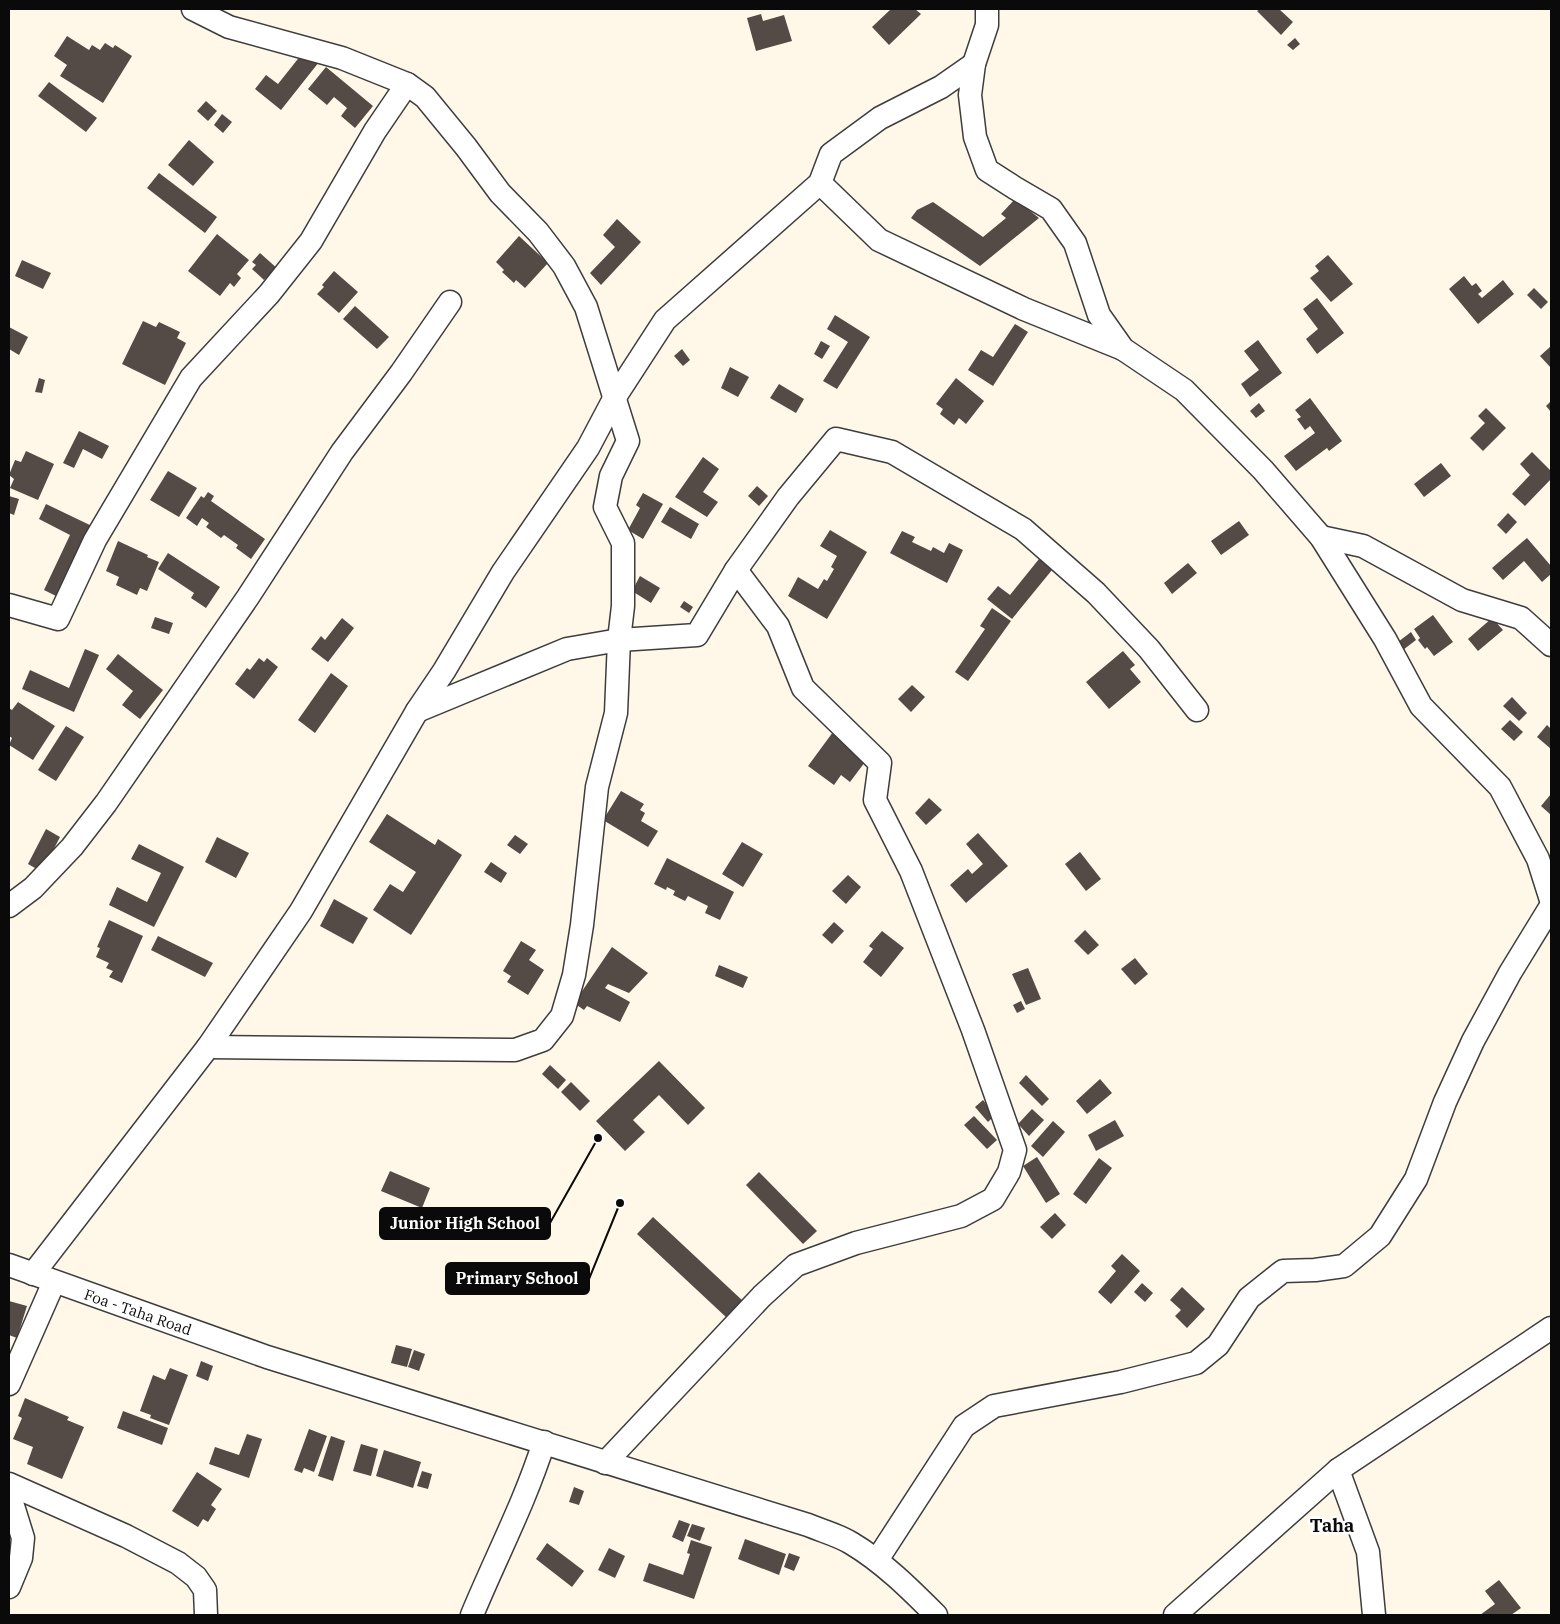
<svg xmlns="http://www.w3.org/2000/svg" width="1560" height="1624" font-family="'IBM Plex Serif',serif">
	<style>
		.building { fill: #544a46 }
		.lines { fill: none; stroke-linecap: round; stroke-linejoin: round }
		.minor-casing { stroke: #3d3d3d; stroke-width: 25 }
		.minor { stroke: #fff; stroke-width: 22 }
		.labels { text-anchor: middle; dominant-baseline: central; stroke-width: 5; stroke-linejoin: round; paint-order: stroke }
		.street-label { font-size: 15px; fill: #0a0a0a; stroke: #fff }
		.quarter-label { font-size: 18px; font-weight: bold; fill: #0a0a0a; stroke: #fff }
		.leader { fill: none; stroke: #0a0a0a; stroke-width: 2 }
		.callout-dot { fill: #0a0a0a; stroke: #fff; stroke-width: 2 }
		.callout { fill: #0a0a0a; stroke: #0a0a0a; stroke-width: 2 }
		.callout-label { font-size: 16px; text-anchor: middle; font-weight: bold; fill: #fff }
	</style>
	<rect width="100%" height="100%" fill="#fff8e8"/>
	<!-- building -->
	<g class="building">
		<path d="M891 9H915L921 14 889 45 872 27Z"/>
		<path d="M1260 9H1279L1293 22 1281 35 1257 11Z"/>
		<path d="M761 14 763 21 784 15 792 41 756 51 747 18Z"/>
		<path d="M67 36 89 50 92 45 100 50 105 43 113 48 115 45 132 56 103 103 60 76 67 65 54 56Z"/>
		<path d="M1295 38 1300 44 1293 50 1287 45Z"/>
		<path d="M305 50 319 62 281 110 255 89 266 75 278 84Z"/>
		<path d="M326 67 373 106 355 128 341 116 347 108 334 97 327 105 308 89Z"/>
		<path d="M49 82 97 118 86 132 38 96Z"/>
		<path d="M206 101 217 111 208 121 197 111Z"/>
		<path d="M222 114 232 122 223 133 214 125Z"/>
		<path d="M189 140 214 162 193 186 168 165Z"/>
		<path d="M159 173 217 217 205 233 147 188Z"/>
		<path d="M1015 199 1039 218 980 266 911 218 917 210 933 202 983 237 1006 218 1001 214Z"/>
		<path d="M617 219 641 242 601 285 590 273 615 247 603 235Z"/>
		<path d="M217 234 249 260 237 274 241 278 234 287 230 283 220 296 188 271Z"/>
		<path d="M519 236 548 263 525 288 516 280 514 283 502 272 504 270 496 262Z"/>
		<path d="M260 253 279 270 272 278 269 275 264 280 252 269 256 265 252 262Z"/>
		<path d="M1328 255 1353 284 1331 302 1310 278 1319 271 1315 266Z"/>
		<path d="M22 260 51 273 43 289 15 276Z"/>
		<path d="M334 271 358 292 339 313 317 294 324 287 322 285Z"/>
		<path d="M1464 276 1472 286 1476 283 1482 291 1478 294 1482 298 1503 280 1514 294 1478 324 1449 289Z"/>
		<path d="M1534 288 1548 302 1541 309 1527 295Z"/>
		<path d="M1317 298 1344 333 1317 354 1306 339 1318 329 1303 309Z"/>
		<path d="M355 306 389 337 377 349 343 319Z"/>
		<path d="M835 315 870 337 837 389 823 381 848 342 827 329Z"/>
		<path d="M143 321 156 327 159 322 180 332 177 338 186 343 165 385 122 364Z"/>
		<path d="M1015 324 1028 332 993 386 968 370 981 350 993 357Z"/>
		<path d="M9 327 28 337 19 355 9 349Z"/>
		<path d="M1258 340 1282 373 1250 397 1241 384 1259 370 1244 351Z"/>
		<path d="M821 341 830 346 822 359 814 354Z"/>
		<path d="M1551 346V368L1540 356Z"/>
		<path d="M682 349 690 360 683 366 674 356Z"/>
		<path d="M730 367 749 377 738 397 721 388Z"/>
		<path d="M39 378 45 380 42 393 35 392Z"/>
		<path d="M956 378 984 401 966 424 959 418 954 425 940 414 943 409 936 404Z"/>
		<path d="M779 384 804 399 796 413 770 398Z"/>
		<path d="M1310 398 1342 441 1329 451 1327 448 1296 471 1284 456 1315 433 1310 426 1305 430 1297 419 1301 417 1295 410Z"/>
		<path d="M1551 401V412L1546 406Z"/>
		<path d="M1259 403 1265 411 1256 418 1250 411Z"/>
		<path d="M1486 408 1506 428 1483 451 1470 438 1485 423 1478 416Z"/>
		<path d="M79 431 109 446 102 459 83 449 74 468 63 463Z"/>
		<path d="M26 451 54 464 38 500 10 488 14 479 9 475 15 460 21 462Z"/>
		<path d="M1532 452 1551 471V479L1525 506 1512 494 1530 475 1520 464Z"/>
		<path d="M703 457 719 469 703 492 718 502 707 517 675 497Z"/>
		<path d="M1441 463 1451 476 1424 497 1414 484Z"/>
		<path d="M168 471 197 488 179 517 150 500Z"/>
		<path d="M757 486 768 496 759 506 748 496Z"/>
		<path d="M208 492 214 496 211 501 265 539 251 559 236 548 238 545 224 535 221 538 206 527 209 523 202 518 197 526 186 518 201 496 204 498Z"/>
		<path d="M643 493 663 504 643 539 628 530 640 508 636 505Z"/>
		<path d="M9 496 19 499 14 515 9 513Z"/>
		<path d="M46 504 94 527 60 598 44 590 70 535 39 519Z"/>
		<path d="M670 507 699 524 691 539 661 522Z"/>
		<path d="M1508 513 1517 522 1506 534 1497 525Z"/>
		<path d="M1239 521 1249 535 1221 555 1211 541Z"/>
		<path d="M830 530 867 552 827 619 788 596 798 577 818 589 824 579 827 581 834 569 831 567 837 556 820 546Z"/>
		<path d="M902 531 915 537 912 542 931 551 933 547 944 553 949 543 963 550 947 583 890 553Z"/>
		<path d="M1527 538 1551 566V574L1542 582 1524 561 1503 580 1492 568Z"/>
		<path d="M118 541 148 555 147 557 159 562 147 591 140 588 137 595 116 585 119 577 106 571Z"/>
		<path d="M168 553 220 587 206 608 191 598 194 593 158 569Z"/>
		<path d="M1039 559 1052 570 1012 619 987 599 998 586 1010 595Z"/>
		<path d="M1188 563 1197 573 1172 594 1164 583Z"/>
		<path d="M640 576 660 588 651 603 632 591Z"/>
		<path d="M684 601 693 607 689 613 680 607Z"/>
		<path d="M992 608 1011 621 968 681 955 672 985 629 980 626Z"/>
		<path d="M1433 615 1453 642 1434 656 1427 647 1425 649 1418 640 1420 638 1414 629Z"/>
		<path d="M155 617 173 623 169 634 151 628Z"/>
		<path d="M342 618 354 628 328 662 311 649 321 636 325 640Z"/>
		<path d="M1492 618 1503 630 1478 651 1468 639Z"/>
		<path d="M1411 632 1416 640 1403 650 1398 642Z"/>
		<path d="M85 649 99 655 74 712 22 689 30 670 69 688Z"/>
		<path d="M1123 651 1135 665 1130 669 1141 682 1109 709 1086 682Z"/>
		<path d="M118 654 163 690 140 719 122 705 133 691 106 669Z"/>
		<path d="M259 658 264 662 267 658 278 667 254 699 235 684 247 668 250 670Z"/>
		<path d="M331 673 348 686 315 733 298 720Z"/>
		<path d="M912 685 925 697 911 712 898 699Z"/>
		<path d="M1512 697 1527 713 1519 721 1503 706Z"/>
		<path d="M18 702 55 726 33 760 9 745 12 738 9 736V708L12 710Z"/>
		<path d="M1510 720 1523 732 1514 741 1501 729Z"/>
		<path d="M1547 725 1551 729V749L1537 737Z"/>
		<path d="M66 726 84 737 56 781 38 770Z"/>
		<path d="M833 732 868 758 850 782 841 775 834 785 808 766Z"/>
		<path d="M621 791 644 804 640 810 645 813 641 821 658 831 648 847 603 820Z"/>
		<path d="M1551 794V815L1541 806Z"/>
		<path d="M929 798 942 810 926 825 915 813Z"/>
		<path d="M387 814 435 845 438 839 462 855 411 935 373 910 390 884 403 892 416 872 369 842Z"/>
		<path d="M46 829 60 837 42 872 28 864Z"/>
		<path d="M978 833 1008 866 966 903 950 885 968 869 972 874 983 864 966 844Z"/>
		<path d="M515 835 528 844 520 854 507 845Z"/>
		<path d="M217 837 249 853 236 878 205 862Z"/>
		<path d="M742 842 763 854 743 887 722 874Z"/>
		<path d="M139 844 184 867 154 927 109 905 117 887 147 902 161 873 131 859Z"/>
		<path d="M1080 852 1101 879 1086 891 1065 864Z"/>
		<path d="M667 858 734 892 720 920 705 913 708 906 688 896 685 901 673 895 675 891 667 887 666 890 654 884Z"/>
		<path d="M491 862 507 873 501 883 484 872Z"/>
		<path d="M848 875 861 887 846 904 832 891Z"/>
		<path d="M334 899 368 918 353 944 320 926Z"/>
		<path d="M109 920 143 936 122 983 109 977 113 971 106 968 109 963 96 957 100 948 97 947Z"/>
		<path d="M834 922 844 931 832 944 822 935Z"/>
		<path d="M1085 930 1099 945 1088 955 1074 941Z"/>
		<path d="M882 931 904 948 881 977 863 962 873 949 869 946Z"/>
		<path d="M158 936 213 963 205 977 151 950Z"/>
		<path d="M521 941 536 950 529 960 544 970 528 995 507 982 511 976 503 971Z"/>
		<path d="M612 947 648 973 629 993 608 984 605 988 630 1002 620 1022 587 1006 584 1010 574 1003Z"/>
		<path d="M1135 958 1148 974 1135 985 1121 969Z"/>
		<path d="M719 965 748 977 743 988 715 976Z"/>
		<path d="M1028 968 1041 999 1026 1005 1012 974Z"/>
		<path d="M1021 1001 1025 1009 1017 1013 1013 1005Z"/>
		<path d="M659 1061 705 1108 688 1125 659 1095 633 1120 645 1132 625 1151 596 1121Z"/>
		<path d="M550 1065 566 1080 558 1089 542 1074Z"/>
		<path d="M1026 1075 1049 1099 1042 1106 1019 1083Z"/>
		<path d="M1100 1079 1112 1093 1087 1114 1076 1101Z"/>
		<path d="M571 1082 590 1101 580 1111 561 1092Z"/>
		<path d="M983 1100 995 1115 988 1122 975 1107Z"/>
		<path d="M1032 1109 1044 1120 1029 1136 1018 1124Z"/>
		<path d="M974 1116 997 1140 987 1149 964 1125Z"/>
		<path d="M1115 1120 1124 1136 1096 1151 1088 1135Z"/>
		<path d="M1053 1121 1065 1132 1043 1157 1031 1146Z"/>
		<path d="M1037 1157 1060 1194 1046 1203 1023 1166Z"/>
		<path d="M1099 1158 1112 1168 1086 1204 1073 1194Z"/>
		<path d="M390 1171 430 1188 422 1208 381 1191Z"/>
		<path d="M759 1172 817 1231 803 1244 746 1185Z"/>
		<path d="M1055 1213 1066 1225 1052 1239 1040 1227Z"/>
		<path d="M653 1217 743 1301 727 1318 637 1234Z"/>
		<path d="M1122 1254 1140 1271 1111 1304 1098 1292 1116 1271 1111 1266Z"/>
		<path d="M1142 1283 1153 1293 1145 1302 1134 1292Z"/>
		<path d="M1182 1287 1205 1309 1187 1328 1175 1316 1181 1310 1170 1300Z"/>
		<path d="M9 1301 27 1306 17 1338 9 1335Z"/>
		<path d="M396 1345 412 1349 407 1367 391 1363Z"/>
		<path d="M414 1350 425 1354 419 1371 408 1367Z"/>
		<path d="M201 1361 213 1366 208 1381 196 1376Z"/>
		<path d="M170 1368 188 1375 169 1425 150 1418 151 1415 140 1411 153 1375 165 1380Z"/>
		<path d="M25 1398 69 1417 67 1420 84 1427 62 1479 27 1464 33 1447 13 1439 22 1418 18 1416Z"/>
		<path d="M123 1411 168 1428 162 1445 117 1428Z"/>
		<path d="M309 1429 327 1436 314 1472 304 1468 302 1473 294 1470Z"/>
		<path d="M247 1434 262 1439 249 1478 209 1464 215 1447 239 1455Z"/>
		<path d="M331 1436 345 1441 333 1481 318 1476Z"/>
		<path d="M361 1444 378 1449 371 1476 353 1471Z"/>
		<path d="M384 1450 421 1462 413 1488 376 1476Z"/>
		<path d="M422 1471 432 1474 428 1489 417 1486Z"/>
		<path d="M197 1472 222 1489 211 1505 216 1509 208 1522 203 1519 198 1527 172 1511Z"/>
		<path d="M574 1487 584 1491 579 1505 569 1502Z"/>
		<path d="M679 1520 690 1524 683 1542 672 1537Z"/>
		<path d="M692 1524 705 1528 700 1541 687 1536Z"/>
		<path d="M745 1539 786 1554 779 1575 738 1559Z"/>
		<path d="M691 1540 712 1547 694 1599 643 1581 649 1563 683 1575 690 1554 687 1553Z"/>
		<path d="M547 1543 584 1571 572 1587 536 1559Z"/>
		<path d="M609 1548 625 1556 615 1578 598 1570Z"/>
		<path d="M789 1553 800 1557 794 1571 784 1567Z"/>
		<path d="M1499 1580 1521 1608 1511 1615H1480L1495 1604 1485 1591Z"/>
	</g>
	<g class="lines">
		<defs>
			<g id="minor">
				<path d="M193 9 229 27 342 58 407 84 425 97 466 147 500 193 538 232 564 266 586 307 628 441 611 476 605 507 623 543V606L619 640 616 713 597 787 582 925 574 975 562 1016 543 1040 515 1050 208 1047"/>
				<path d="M987 9V25L974 64 970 95 975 137 987 170 1015 188 1051 209 1075 243 1099 315 1123 349 1184 390 1263 470 1321 537 1385 639 1421 706 1500 787 1538 859 1551 900"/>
				<path d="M820 183 879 240 1024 309 1123 349"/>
				<path d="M1321 537 1363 546 1462 600 1521 618 1551 645"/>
				<path d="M9 605 58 619 95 540 191 378 269 294 311 241 375 131 407 84"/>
				<path d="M417 711 567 649 619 640 697 635 736 570 788 497 836 439 892 452 1023 529 1096 593 1149 649 1197 710"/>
				<path d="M9 906 33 888 72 847 106 803 248 597 342 452 401 373 450 302"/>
				<path d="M9 1265 267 1357 808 1525C822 1531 838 1535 851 1543 883 1562 910 1589 936 1615"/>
				<path d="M33 1274 208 1047 301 911 417 711 444 671 503 572 588 448 615 397 665 320 820 183 831 154 880 118 941 87 974 64"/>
				<path d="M9 1384 54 1282"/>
				<path d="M605 1463 762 1296 796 1265 856 1243 961 1216 993 1199 1009 1172 1015 1150 973 1030 911 871 875 800 880 763 803 688 778 626 736 570"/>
				<path d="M1338 1470 1368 1552 1374 1615"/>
				<path d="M9 1484 126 1536 178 1563 196 1577 205 1590 206 1615"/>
				<path d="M9 1493 23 1538 21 1558 9 1587"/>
				<path d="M877 1560 964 1426 994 1406 1121 1382 1196 1363 1218 1345 1249 1298 1283 1271 1315 1270 1344 1266 1380 1236 1416 1179 1445 1102 1473 1041 1510 973 1551 906"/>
				<path d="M472 1615C496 1557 525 1502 544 1442"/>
				<path d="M1175 1615 1338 1470 1551 1328"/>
			</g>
		</defs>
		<!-- minor casing -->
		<use href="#minor" class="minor-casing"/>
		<!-- minor -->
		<use href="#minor" class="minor"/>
	</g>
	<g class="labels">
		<!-- street labels -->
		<g class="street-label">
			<text transform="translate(138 1312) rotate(19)">Foa - Taha Road</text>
		</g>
		<!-- quarter labels -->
		<g class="quarter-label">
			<text x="1332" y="1525">Taha</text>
		</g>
	</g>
	<!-- callouts -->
	<path class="leader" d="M598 1138L550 1223M620 1203L589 1279"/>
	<g class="callout-dot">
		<circle cx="598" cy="1138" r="5"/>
		<circle cx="620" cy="1203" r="5"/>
	</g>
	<g class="callout">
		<rect x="380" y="1208" width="170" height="31" rx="5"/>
		<rect x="446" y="1263" width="143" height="31" rx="5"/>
	</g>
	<g class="callout-label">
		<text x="465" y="1229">Junior High School</text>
		<text x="517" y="1284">Primary School</text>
	</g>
	<!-- border -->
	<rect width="1560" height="1624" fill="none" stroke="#0a0a0a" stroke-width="20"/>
</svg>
